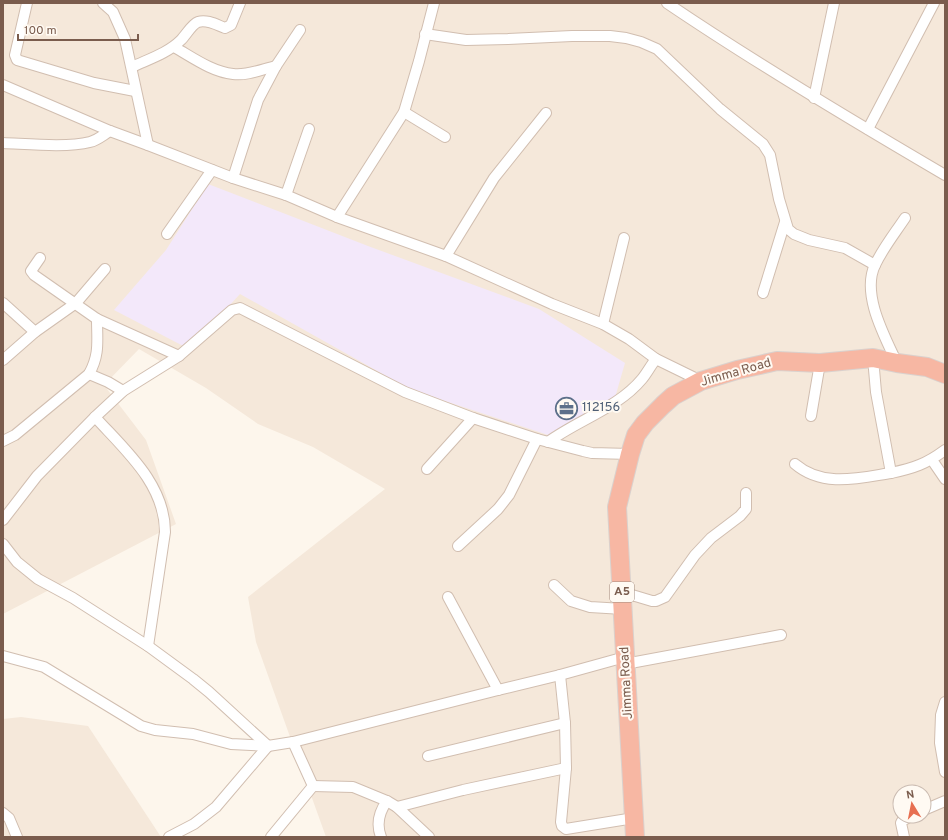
<svg xmlns="http://www.w3.org/2000/svg" width="948" height="840" font-family="Overpass,sans-serif">
	<style>
		.residential { fill: #f5e8da; fill-rule: evenodd }
		.education { fill: #f3e8fa }
		.lines { fill: none; stroke-linecap: round; stroke-linejoin: round }
		.street-casing { stroke: #d1beb0; stroke-width: 12 }
		.highway-casing { stroke: #dad1cd; stroke-width: 20 }
		.street { stroke: #fff; stroke-width: 10 }
		.highway { stroke: #f7b7a3; stroke-width: 18 }
		.labels { text-anchor: middle; dominant-baseline: central; stroke-width: 4; stroke-linejoin: round; paint-order: stroke }
		.shield { fill: #fffaf3; stroke: #a28b7f; stroke-width: 1 }
		.shield-label { font-size: 12px; font-weight: bold; fill: #7a5c4d }
		.street-label { font-size: 13px; fill: #7a5c4d; stroke: #fffaf3 }
		.service-label { font-size: 13px; fill: #4e5e75; stroke: #fffaf3; text-anchor: start }
	</style>
	<rect width="100%" height="100%" fill="#fdf6ec"/>
	<!-- residential -->
	<g class="residential">
		<path d="M3 3H945V837H326L256 642 248 597 385 489 313 447 258 424 206 388 139 349 104 385 146 440 176 524 3 614ZM900 792H924V816H900Z"/>
		<path d="M21 717 88 726 161 837H3V719Z"/>
	</g>
	<!-- education -->
	<path class="education" d="M208 184 368 246 539 309 625 363 612 408 551 436 448 402 404 386 240 294 189 349 114 310 166 250Z"/>
	<g class="lines">
		<defs>
			<g id="street">
				<path d="M27 3 15 55 17 60 94 83 135 91"/>
				<path d="M103 3 113 12 125 39 148 145"/>
				<path d="M667 3C757 64 851 120 945 175"/>
				<path d="M425 34 466 40 508 39 572 36H610L626 38 641 42 657 49 720 109 763 144 770 155 779 199 788 229 794 234 809 240 845 248 875 265"/>
				<path d="M174 47C192 57 212 72 233 74 247 76 263 69 276 66"/>
				<path d="M132 67C149 59 168 53 181 40 186 35 192 24 198 22 207 19 217 25 225 28L231 25 240 3"/>
				<path d="M3 85 110 131 148 145 233 178 286 195 337 217 446 256 552 304 603 324 629 339 656 359 701 381"/>
				<path d="M814 98 834 3"/>
				<path d="M404 112 445 137"/>
				<path d="M868 129 934 3"/>
				<path d="M3 143C28 144 67 148 90 142 98 140 103 135 110 131"/>
				<path d="M233 178 258 100 276 66 300 30"/>
				<path d="M286 195 309 129"/>
				<path d="M337 217 404 112 419 61 434 3"/>
				<path d="M167 234 212 170"/>
				<path d="M446 256 494 178 546 113"/>
				<path d="M40 258 31 271 34 275 97 319 179 356"/>
				<path d="M763 293 785 222"/>
				<path d="M3 303 35 332"/>
				<path d="M603 324 624 238"/>
				<path d="M873 358 876 392 891 473C914 468 926 464 945 450"/>
				<path d="M3 360 35 332 76 303 105 269"/>
				<path d="M897 363C885 337 861 294 875 265 883 248 895 233 905 218"/>
				<path d="M89 374 108 382 123 391"/>
				<path d="M811 416 820 363"/>
				<path d="M95 417C125 450 165 484 165 532L148 646"/>
				<path d="M3 441 15 435 89 374C100 354 97 341 97 319"/>
				<path d="M548 442C578 420 618 408 642 379 647 373 651 365 656 359"/>
				<path d="M932 460 945 479"/>
				<path d="M795 464C823 488 859 478 891 473"/>
				<path d="M427 469 473 418"/>
				<path d="M3 520 37 476 95 417 123 391 179 356 232 310 240 308 405 392 473 418 537 439 583 451 592 453 630 454"/>
				<path d="M3 544 17 562 38 579 73 598 148 646 193 679 209 692 268 746"/>
				<path d="M458 546 498 509 509 495 537 439"/>
				<path d="M554 585 571 601 590 607 623 609"/>
				<path d="M622 592 652 601H656L665 597 695 555 711 538 740 516 746 509V493"/>
				<path d="M448 597 498 690"/>
				<path d="M3 656 44 667 141 726 155 730 193 734 231 744 268 746 293 742 498 690 560 675 625 657"/>
				<path d="M625 664 781 635"/>
				<path d="M560 675 565 723 566 768 561 822 562 826 566 829 634 818"/>
				<path d="M945 702 941 715 940 743 945 772"/>
				<path d="M428 756 565 723"/>
				<path d="M313 786 353 787 387 801 397 807 429 837"/>
				<path d="M397 807 463 790 566 768"/>
				<path d="M924 810 945 801"/>
				<path d="M3 813 9 818 17 837"/>
				<path d="M169 837 194 824 216 807 268 746"/>
				<path d="M271 837 313 786 293 742"/>
				<path d="M381 837C376 824 379 812 387 801"/>
				<path d="M904 837 901 823 902 821 911 816"/>
			</g>
			<path id="highway" d="M635 837 617 507 630 454 636 435 645 423 663 405 673 396 701 381 737 370 777 361 820 363 873 358 897 363 927 367 945 374"/>
		</defs>
		<!-- street casing -->
		<use href="#street" class="street-casing"/>
		<!-- highway casing -->
		<use href="#highway" class="highway-casing"/>
		<!-- street -->
		<use href="#street" class="street"/>
		<!-- highway -->
		<use href="#highway" class="highway"/>
	</g>
	<!-- icons -->
	<defs>
		<symbol id="office-ring" viewBox="-11 -11 22 22"><circle r="9.5" fill="#fffaf3" stroke="#5c6f8a" stroke-width="1.5"/><path d="M-6-3h4V-5.5h4V-3h4V5H-6ZM-1-4.5V-3h2v-1.5ZM-6 0V1H6V0Z" fill="#5c6f8a"/></symbol>
	</defs>
	<g fill-rule="evenodd">
		<use href="#office-ring" x="554" y="396" width="25" height="25"/>
	</g>
	<g class="labels">
		<!-- shield labels -->
		<rect class="shield" x="610" y="582" width="24" height="20" rx="3"/>
		<g class="shield-label">
			<text x="622" y="592">A5</text>
		</g>
		<!-- street labels -->
		<g class="street-label">
			<text transform="translate(736 373) rotate(-16)">Jimma Road</text>
			<text transform="translate(627 683) rotate(-93)">Jimma Road</text>
		</g>
		<!-- service labels -->
		<g class="service-label">
			<text x="582" y="408">112156</text>
		</g>
	</g>
	<!-- border -->
	<rect width="948" height="840" fill="none" stroke="#7a5c4d" stroke-width="8"/>
	<!-- north arrow -->
	<g transform="translate(912 804) rotate(350)"><circle r="19" fill="#fffaf3" stroke="#cabbb1"/>
	<path d="M0-3L7 15L0 10L-7 15Z" fill="#e76f51"/>
	<text y="-6" font-size="11" font-weight="bold" text-anchor="middle" fill="#7a5c4d">N</text>
	</g>
	<!-- scale -->
	<path d="M18 34v6h120v-6" fill="none" stroke="#7a5c4d" stroke-width="2"/>
	<text x="24" y="34" font-size="12" fill="#7a5c4d" stroke="#fffaf3" stroke-width="3" paint-order="stroke">100 m</text>
</svg>
